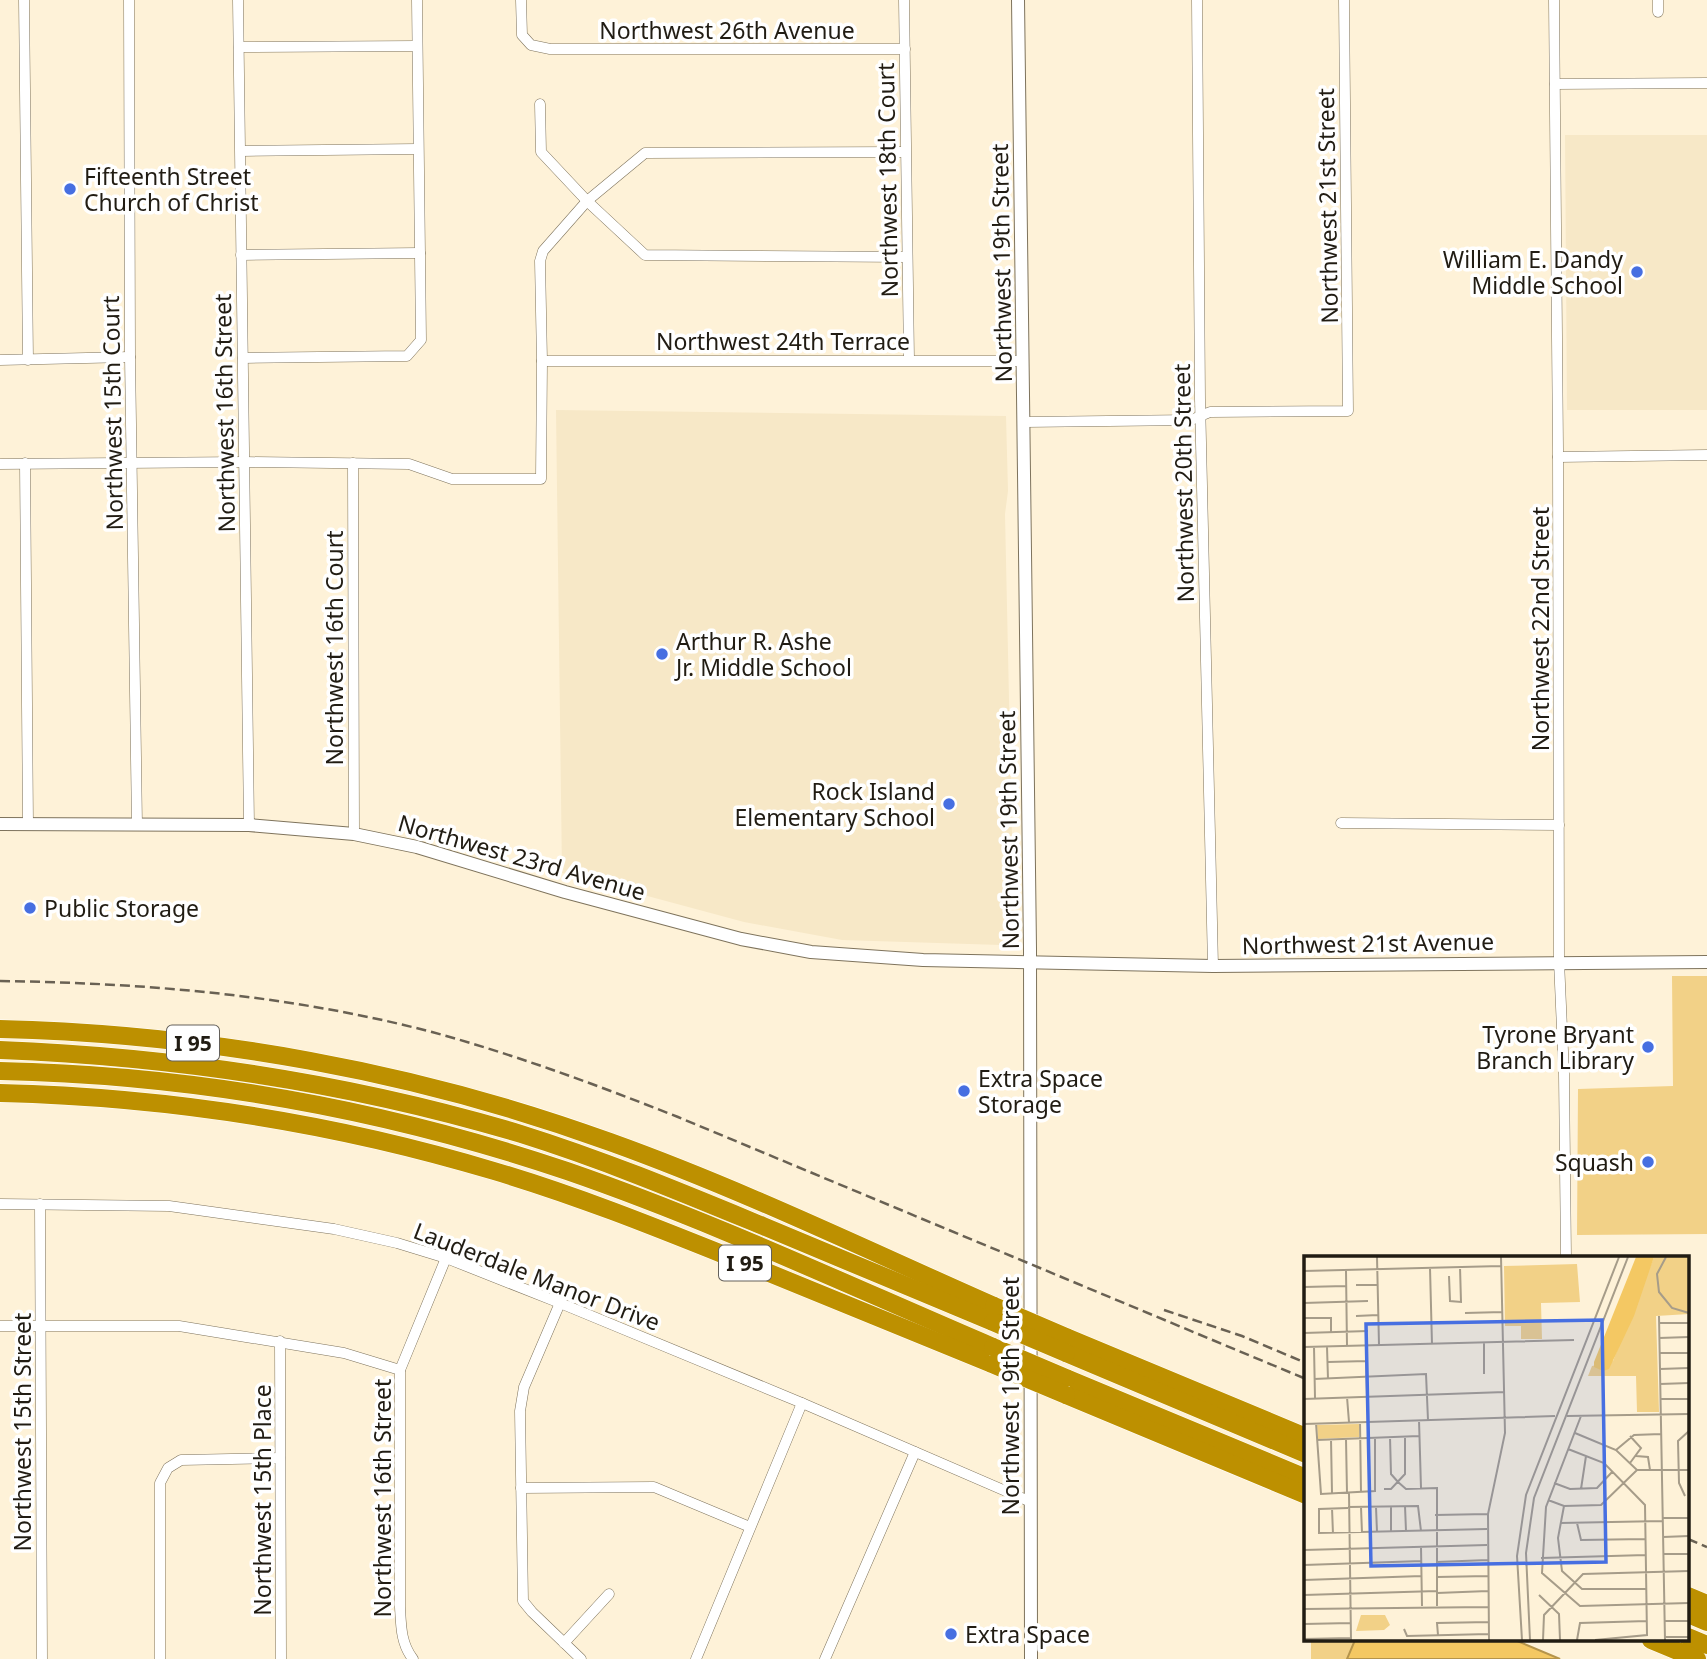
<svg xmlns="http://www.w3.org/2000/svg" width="1707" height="1659" font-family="'Noto Sans',sans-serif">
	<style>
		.built { fill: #f7e8c7 }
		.green { fill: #f2d187 }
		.water { fill: #f4c863; stroke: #b5944b; stroke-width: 2 }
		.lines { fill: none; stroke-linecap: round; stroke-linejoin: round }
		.minor-casing { stroke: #7e735c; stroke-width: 11 }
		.tertiary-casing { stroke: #7e735c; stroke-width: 14 }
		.motorway-casing { stroke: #fff; stroke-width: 19 }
		.minor { stroke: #fff; stroke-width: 10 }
		.tertiary { stroke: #fff; stroke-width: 12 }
		.motorway { stroke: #bd9000; stroke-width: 18 }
		.rail { stroke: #696153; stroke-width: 2.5; stroke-dasharray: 10 5; stroke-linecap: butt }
		.motorway-bridge-casing { stroke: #fff; stroke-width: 19; stroke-linecap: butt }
		.motorway-bridge { stroke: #bd9000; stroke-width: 18 }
		.poi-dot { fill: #476fe1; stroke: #fff; stroke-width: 2.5 }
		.labels { text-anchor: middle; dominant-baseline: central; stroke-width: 7; stroke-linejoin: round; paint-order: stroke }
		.shield { fill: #fff; stroke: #64605a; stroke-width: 2 }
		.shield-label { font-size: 21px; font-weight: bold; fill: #211c13 }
		.street-label { font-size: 23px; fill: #211c13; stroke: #fff }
		.poi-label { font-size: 23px; fill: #211c13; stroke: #fff; text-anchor: start }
		.inset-road { fill: none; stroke: #a69c89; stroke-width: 2 }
		.view { fill: #476fe1; fill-opacity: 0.15; stroke: #476fe1; stroke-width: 3.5 }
		.inset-edge { fill: none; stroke: #211c13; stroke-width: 3.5 }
	</style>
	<rect width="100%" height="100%" fill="#fef2d8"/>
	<!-- built -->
	<g class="built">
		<path d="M1565 135H1707V410H1567Z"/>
		<path d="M556 410 1006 416 1008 491 1005 514 1014 931 1001 945 842 940 744 922 562 873Z"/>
	</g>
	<!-- green -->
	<g class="green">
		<path d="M1672 976H1707V1234L1577 1235 1578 1089 1673 1086Z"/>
		<path d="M1311 1640H1355L1347 1659H1311Z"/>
	</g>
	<!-- water -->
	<path class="water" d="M1355 1640H1515L1560 1659H1347Z"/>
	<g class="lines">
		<defs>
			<g id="minor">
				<path d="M24 0 28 360"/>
				<path d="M129 0 130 357 137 825"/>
				<path d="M238 0 249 825"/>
				<path d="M521 0 522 35 531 45 550 49H905"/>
				<path d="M904 0 909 360"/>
				<path d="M1197 0 1200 399 1213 966"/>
				<path d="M1554 0 1558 449 1559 961 1564 1074 1566 1258"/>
				<path d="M1658 0V12"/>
				<path d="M239 47 417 46"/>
				<path d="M1555 84 1707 83"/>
				<path d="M540 104 541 152 587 201 645 255 907 257"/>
				<path d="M241 151 418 149"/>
				<path d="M241 255 420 253"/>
				<path d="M243 358 407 356 421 340 417 0"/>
				<path d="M0 360 130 357"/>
				<path d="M542 361H1023"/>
				<path d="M1025 422 1191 420 1210 412 1348 411 1344 0"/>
				<path d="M1558 457 1707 455"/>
				<path d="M25 463 28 824"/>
				<path d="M353 463 354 834"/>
				<path d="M0 464 245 462 409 464 452 479H541L542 361 540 261 543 251 587 201 645 153 905 152"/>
				<path d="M1341 823 1559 825"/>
				<path d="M0 1204 169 1206 334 1229 397 1243 446 1258 560 1303 802 1403 1031 1502"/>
				<path d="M40 1204 42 1659"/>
				<path d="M560 1303 524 1387 520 1411 523 1601 532 1612 581 1659"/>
				<path d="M0 1326H179L344 1353 400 1370"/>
				<path d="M280 1341 281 1659"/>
				<path d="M521 1488 654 1487 750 1527"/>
				<path d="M564 1643 609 1594"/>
				<path d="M160 1659V1483L168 1468 181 1460 280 1458"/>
				<path d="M413 1659C401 1644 401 1626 400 1607V1370L446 1258"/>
				<path d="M696 1659 802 1403"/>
				<path d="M825 1659 915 1452"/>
			</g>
			<g id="tertiary">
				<path d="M1018 0 1030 948 1031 1659"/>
				<path d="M0 824 249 825 354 834 417 847 565 892 741 939 811 952 923 960 1213 966 1707 962"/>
			</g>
			<g id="motorway">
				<path d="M0 1029C207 1034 415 1071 610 1142 741 1189 867 1250 994 1306"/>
				<path d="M0 1050C177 1057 351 1083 521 1134 604 1160 683 1193 763 1226 840 1258 916 1290 993 1322"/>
				<path d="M0 1071C192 1075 384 1109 567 1171 712 1221 852 1287 993 1347"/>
				<path d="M0 1093C167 1097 334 1123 494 1171 582 1197 667 1232 752 1266 832 1299 912 1331 992 1364"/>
				<path d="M1066 1337 1306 1437"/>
				<path d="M1066 1353 1306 1454"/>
				<path d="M1066 1378 1306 1478"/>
				<path d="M1066 1395 1306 1495"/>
				<path d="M1688 1596 1707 1604"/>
				<path d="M1688 1614 1707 1622"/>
				<path d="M1688 1637 1707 1645"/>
				<path d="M1651 1640 1697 1659"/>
			</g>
		</defs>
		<!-- minor casing -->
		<use href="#minor" class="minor-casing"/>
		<!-- tertiary casing -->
		<use href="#tertiary" class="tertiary-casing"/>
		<!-- motorway casing -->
		<use href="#motorway" class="motorway-casing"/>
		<!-- minor -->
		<use href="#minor" class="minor"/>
		<!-- tertiary -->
		<use href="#tertiary" class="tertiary"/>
		<!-- motorway -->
		<use href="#motorway" class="motorway"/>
		<!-- rail -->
		<g class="rail">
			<path d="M0 981C146 983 290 995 432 1032 516 1055 597 1085 678 1117L1306 1379"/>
			<path d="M1164 1310 1242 1336 1306 1363"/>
			<path d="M1688 1539 1707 1547"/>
		</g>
		<defs>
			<g id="motorway-bridge">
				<path d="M994 1306 1066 1337"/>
				<path d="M993 1322 1066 1353"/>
				<path d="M993 1347 1066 1378"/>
				<path d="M992 1364 1066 1395"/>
			</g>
		</defs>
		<!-- motorway-bridge casing -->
		<use href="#motorway-bridge" class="motorway-bridge-casing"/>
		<!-- motorway-bridge -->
		<use href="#motorway-bridge" class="motorway-bridge"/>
	</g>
	<!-- markers -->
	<g class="poi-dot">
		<circle cx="70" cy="189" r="7"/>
		<circle cx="1637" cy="272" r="7"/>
		<circle cx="662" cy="654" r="7"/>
		<circle cx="949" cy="804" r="7"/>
		<circle cx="30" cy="908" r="7"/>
		<circle cx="1648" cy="1047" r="7"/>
		<circle cx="964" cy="1091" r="7"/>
		<circle cx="1648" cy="1162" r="7"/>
		<circle cx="951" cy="1634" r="7"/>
	</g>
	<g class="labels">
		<!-- shield labels -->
		<g class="shield">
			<rect x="167" y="1025.5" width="52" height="35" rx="5"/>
			<rect x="719" y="1245.5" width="52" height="35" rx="5"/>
		</g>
		<g class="shield-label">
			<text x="193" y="1043">I 95</text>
			<text x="745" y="1263">I 95</text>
		</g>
		<!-- street labels -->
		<g class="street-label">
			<text x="727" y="30">Northwest 26th Avenue</text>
			<text transform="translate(887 180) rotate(-91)">Northwest 18th Court</text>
			<text transform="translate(1327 206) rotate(-91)">Northwest 21st Street</text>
			<text transform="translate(1001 263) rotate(-91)">Northwest 19th Street</text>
			<text x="783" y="341">Northwest 24th Terrace</text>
			<text transform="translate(112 413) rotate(-91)">Northwest 15th Court</text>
			<text transform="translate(224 413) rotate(-91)">Northwest 16th Street</text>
			<text transform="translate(1183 483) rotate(-91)">Northwest 20th Street</text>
			<text transform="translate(1540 629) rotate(-90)">Northwest 22nd Street</text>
			<text transform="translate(334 648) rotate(-90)">Northwest 16th Court</text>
			<text transform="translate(1008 830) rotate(-91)">Northwest 19th Street</text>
			<text transform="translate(522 857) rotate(16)">Northwest 23rd Avenue</text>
			<text transform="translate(1368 943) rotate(-1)">Northwest 21st Avenue</text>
			<text transform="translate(537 1276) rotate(21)">Lauderdale Manor Drive</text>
			<text transform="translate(1010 1396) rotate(-90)">Northwest 19th Street</text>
			<text transform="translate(22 1432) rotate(-90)">Northwest 15th Street</text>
			<text transform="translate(382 1498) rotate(-90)">Northwest 16th Street</text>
			<text transform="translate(262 1500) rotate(-90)">Northwest 15th Place</text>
		</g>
		<!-- poi labels -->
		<g class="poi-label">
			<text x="84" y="176">Fifteenth Street<tspan x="84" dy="26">Church of Christ</tspan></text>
			<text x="1623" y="259" text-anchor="end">William E. Dandy<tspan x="1623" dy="26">Middle School</tspan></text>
			<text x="676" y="641">Arthur R. Ashe<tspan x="676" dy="26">Jr. Middle School</tspan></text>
			<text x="935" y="791" text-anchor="end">Rock Island<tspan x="935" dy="26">Elementary School</tspan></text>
			<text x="44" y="908">Public Storage</text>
			<text x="1634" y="1034" text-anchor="end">Tyrone Bryant<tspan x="1634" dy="26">Branch Library</tspan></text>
			<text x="978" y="1078">Extra Space<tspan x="978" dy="26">Storage</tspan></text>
			<text x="1634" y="1162" text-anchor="end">Squash</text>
			<text x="965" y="1634">Extra Space</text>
		</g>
	</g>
	<!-- overview -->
	<g transform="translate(1304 1256)">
		<rect width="385" height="385" fill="#fef2d8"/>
		<path d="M350 1H385V58L352 60 355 156H333L332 120H284L288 110 309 105ZM273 8 276 46 237 47 238 83H217V70H201L200 10ZM55 168V181L14 183 13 169ZM57 359H81L86 369 80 374 52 375Z" fill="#f2d187"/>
		<path d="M332 1H350L330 60 305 113 299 115 290 111V106Z" fill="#f4c863"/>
		<path class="inset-road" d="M73 1 75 89M362 1 353 18 355 36 368 52 385 57M126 12 128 88M0 15 197 10M42 15 43 90M145 20 146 45 157 46 156 11M52 29H74M0 31 42 30M0 47 64 45M161 57 199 56M52 60 74 59M355 60 361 384M0 62H27V76M355 67H385M0 77 64 75M355 82 385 81M180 87V118M62 90 63 140M0 91 270 84M10 91 11 142M23 91 24 123M356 97H385M24 106 63 105M356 113 385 112M10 123 122 118 124 164M356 128 385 127M43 141 45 166M0 143 201 136M357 143H384M263 160 385 158M277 160 242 251 238 317 276 350 385 347M115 164 117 232M56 166 57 237M12 167 17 238 71 235V182M0 168 251 160M271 177 312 194 333 214M86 181 87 218 94 226 102 233 133 232V350M27 183 28 237M42 183 43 237M13 184 115 180M264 193 300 207 341 249 343 379 291 384M312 194 330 179 357 178M332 200 344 201 346 214M326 207 337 192 326 180M250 227 266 233 293 232 309 215M80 233H87L101 218V181M277 233 282 200M45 237 47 384M381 240 375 227 374 185 385 175M244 244 260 250 297 249 333 214H385M87 250V276M101 250 102 275M260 250 254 282 258 315 278 333H343M44 251 114 250 117 275M57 251 58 277M72 251 73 276M28 252 29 278M44 252 15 253V277L183 273M131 259 184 258M359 262H385M256 267 359 265M273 267 277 284 341 283M359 281 385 280M117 291 118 350M0 294 183 289M359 298H385M237 302 342 299M132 306 184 304M0 309 118 305M133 321 184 320M0 324 118 320M133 337 184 335M0 339 133 335M235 339 255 358 256 384M0 353 184 351M361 365H385M0 368 47 367M100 373 103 380 185 378M134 379 133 367 185 366M361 381H385M0 383 47 382M185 384 184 258 201 177 197 1M218 384 213 300 222 239 315 1M226 384 222 297 230 242 324 1M239 384 240 359 279 318 385 315M273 384 276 367 343 365"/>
		<path class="view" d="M298 64 302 306 67 310 62 68Z"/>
		<rect width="385" height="385" class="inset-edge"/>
	</g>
</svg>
